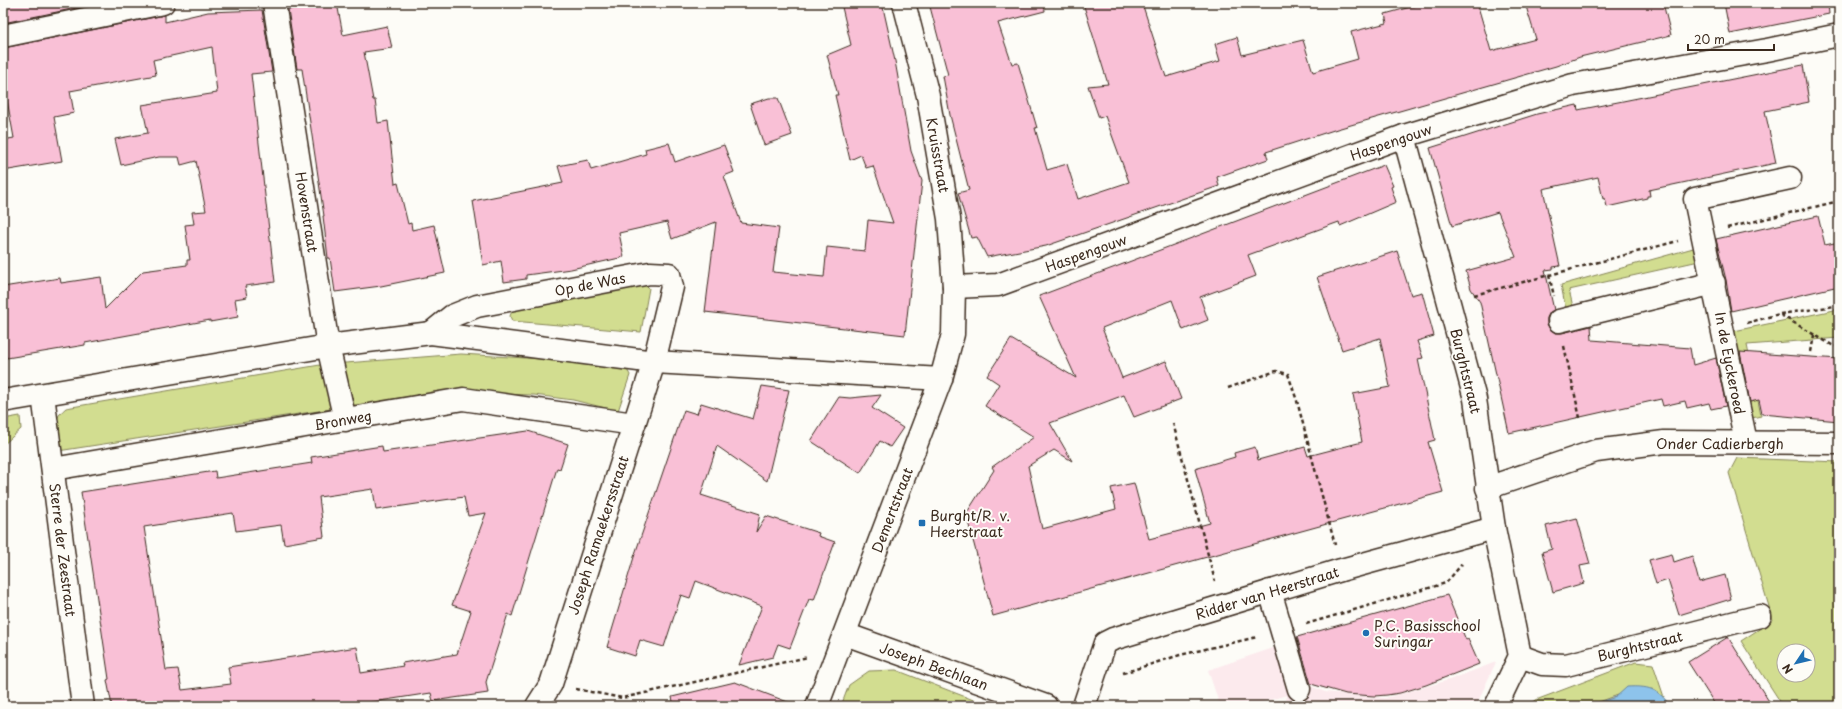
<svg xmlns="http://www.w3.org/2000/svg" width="1842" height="709" font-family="'Playpen Sans',sans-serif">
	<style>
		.built { fill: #fceaed }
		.green { fill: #d2dd90; stroke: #868457; fill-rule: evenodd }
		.water { fill: #8dc3eb; stroke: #6c8699 }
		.building { fill: #f9c0d6; stroke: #3b2a1e; fill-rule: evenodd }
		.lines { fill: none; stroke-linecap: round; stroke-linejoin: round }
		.minor-casing { stroke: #3b2a1e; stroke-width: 25 }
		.path { stroke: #3b2a1e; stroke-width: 2.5; stroke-dasharray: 4 3; stroke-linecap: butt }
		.minor { stroke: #fdfcf7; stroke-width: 22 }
		.poi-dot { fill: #1f6fb2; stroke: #fdfcf7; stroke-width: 1.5 }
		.labels { text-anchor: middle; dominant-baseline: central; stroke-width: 4; stroke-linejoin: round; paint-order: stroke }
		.street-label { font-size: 14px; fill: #3b2a1e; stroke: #fdfcf7 }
		.poi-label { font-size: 14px; fill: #3b2a1e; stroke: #fdfcf7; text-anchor: start }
	</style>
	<rect width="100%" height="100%" fill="#fdfcf7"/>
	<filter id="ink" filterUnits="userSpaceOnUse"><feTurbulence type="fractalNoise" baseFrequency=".025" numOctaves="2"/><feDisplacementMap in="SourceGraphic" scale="8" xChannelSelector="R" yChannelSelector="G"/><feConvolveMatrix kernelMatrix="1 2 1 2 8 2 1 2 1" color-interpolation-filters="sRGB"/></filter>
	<g filter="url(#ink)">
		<!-- built -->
		<path class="built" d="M1291 642 1301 682 1325 692 1385 698 1449 680 1496 662 1476 706H1285L1287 695 1248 706H1220L1208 670Z"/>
		<!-- green -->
		<g class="green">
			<path d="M1704 245 1708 259 1569 290 1574 311 1566 310 1561 285Z"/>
			<path d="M644 283 649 288 641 332 512 321 510 316 512 311Z"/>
			<path d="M1839 309V338L1747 345 1761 416 1752 418 1734 331Z"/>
			<path d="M461 354 624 364 630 375 618 411 573 400 534 395 459 393 331 409 58 451C54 433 50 421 66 408L320 365Z"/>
			<path d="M20 416 21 429 3 445V419Z"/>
			<path d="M1737 458 1839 462V706H1783L1741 641 1773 620 1729 473ZM1784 651H1808V675H1784Z"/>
			<path d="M1636 662 1653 664 1664 697 1652 689 1618 695 1588 706H1529L1536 700Z"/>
			<path d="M896 670 989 706H841L849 685 869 671Z"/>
		</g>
		<!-- water -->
		<path class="water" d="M1627 687C1648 686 1658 688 1670 706H1588L1616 697Z"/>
		<!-- building -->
		<g class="building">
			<path d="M3 3H101L3 23Z"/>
			<path d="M291 3H337L343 35 387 26 392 48 364 52 373 100H375L378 123 388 121 395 184 398 183 408 224 411 223 412 230 434 225 445 273 381 286 335 292 330 258H328L323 216H324L302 69H297L288 9H292Z"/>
			<path d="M841 3H882L895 61 911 151 922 181 905 335 705 312 716 222 672 239 667 222 619 233 624 257 571 269 526 275V279L504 282 501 261 483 265 473 201 563 183 558 166 588 160 591 170 646 154 645 149 669 143 675 162 724 145 734 172 724 176 741 223 779 228 773 272 824 277 827 247 865 251 868 220 893 223 873 166 866 168 861 155 850 160 835 95H838L827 55 851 45Z"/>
			<path d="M929 3H1044L1045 11 998 23 1012 64 1018 63 1037 128H1035L1047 170 1067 164 1078 199 1129 182 1105 116 1099 118 1088 86 1108 84 1083 3H1142L1166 77 1220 61 1215 44 1237 37 1242 55 1303 40 1313 72 1358 59 1351 32 1387 23 1385 14 1425 3H1477L1491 51 1536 39 1525 3H1663L1671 35 1580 57 1556 66 1337 129 1266 152 1268 159 1217 177 1219 186 1046 246 987 257 977 237 971 238 958 193 969 190 950 115 943 76 948 75Z"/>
			<path d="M1724 3H1828L1829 14 1730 34Z"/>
			<path d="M262 10 272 72 251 74 275 282 245 286 247 297 235 299 238 317 210 322V320L85 343V345L7 358 6 356 3 357V287L60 278 61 283 101 277 105 309 143 271 187 265V260H190L185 225 194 224 192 212 206 211 196 161 181 165 179 157H159L121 165 115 139 148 133 142 105 217 93 212 47 153 60 156 75 70 91 74 113 54 117 62 161 3 171V140L14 138 3 78V48L165 15V22L208 12Z"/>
			<path d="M1803 65 1809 102 1765 111 1776 163 1649 190 1650 196H1647V198L1607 207 1605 198 1603 199 1598 177 1543 189 1560 266 1553 267V269L1545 270 1554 310 1550 312 1547 318V324L1550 329 1555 333H1562L1591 326 1592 340 1690 348 1693 365 1716 358 1726 406 1711 409 1709 403 1687 408 1685 401 1663 406 1661 399 1509 433 1480 302 1471 289 1466 271 1516 257 1498 212 1452 226 1430 148 1537 114 1577 105 1578 110Z"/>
			<path d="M769 98H778L792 135 764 145 750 104Z"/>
			<path d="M1384 165 1393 186 1391 187 1396 202 1340 226 1339 222 1248 255 1256 276 1200 297 1208 320 1183 330 1172 300 1102 328 1122 378 1166 361 1181 399 1134 417 1124 395 1050 423 1072 461 1054 450 1028 466 1042 529 1116 509 1111 488 1134 483 1149 539 1210 523 1195 469 1235 457 1234 453 1255 447 1258 460 1305 447 1308 456 1362 442 1353 394 1390 387 1380 338 1342 350 1317 277 1397 251 1411 295 1422 292 1434 336 1417 341 1423 358 1418 359 1435 440 1428 442 1443 492 993 616 966 514 994 470 992 467 1034 437 985 406 999 384 987 376 1011 339 1076 378 1039 296Z"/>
			<path d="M1818 216 1825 245 1839 242V286L1731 311 1726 280 1716 239Z"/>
			<path d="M1740 352 1839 359V421L1762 414 1759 400 1750 402Z"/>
			<path d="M762 386 789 390 767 481 717 446 701 495 760 514 756 532 766 516 819 533 818 536 835 542 814 600 809 599 790 648 778 644 773 657 739 665 762 606 696 581 690 598 681 595 664 647 640 640 635 656 607 647 634 557 684 410 697 414 701 403 753 419Z"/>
			<path d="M881 395 872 408 903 428 890 447 880 441 860 473 811 441 839 397 850 398Z"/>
			<path d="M528 431 568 444 560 469 557 468 512 616 508 614 486 682 488 693 433 701 431 693 347 706H112L107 680 109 679 81 492 215 471 216 478 312 463 311 457 382 446 383 452ZM373 489 376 510 464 497 468 516 486 513 452 605 471 611 457 654 402 663 403 666 361 673 357 647 228 667 231 684 182 690 178 669 166 670 144 527 233 513 236 531 281 525 284 544 324 537 319 497Z"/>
			<path d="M1577 518 1590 564 1580 566 1584 583 1553 592 1542 552 1552 549 1546 526Z"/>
			<path d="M1672 554 1674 562 1692 556 1699 582 1725 575 1731 599 1679 615 1668 580 1656 584 1649 560Z"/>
			<path d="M1447 595 1466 640 1468 639 1479 664 1426 685 1400 693 1387 695 1374 696 1346 694 1311 684 1297 637Z"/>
			<path d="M1728 637 1736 650 1772 706H1716L1688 662Z"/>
			<path d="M735 682 793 704 792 706H674L672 697Z"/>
		</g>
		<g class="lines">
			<defs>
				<g id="minor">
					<path d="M274 3 328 346 345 420"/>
					<path d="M3 36 163 3"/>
					<path d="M1404 136 1475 399 1494 528 1520 656 1496 706"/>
					<path d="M954 287 998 285 1404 136 1573 85 1767 50 1839 35"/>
					<path d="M1559 321 1714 283"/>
					<path d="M431 333 452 316 477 306 650 273 669 274 672 287 654 362 551 684 537 706"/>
					<path d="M43 395 83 706"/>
					<path d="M3 401 328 346 431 333 654 362 941 379"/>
					<path d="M1746 442 1695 199 1790 178"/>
					<path d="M53 469 463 399 634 424"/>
					<path d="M1487 488 1596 451 1664 442 1839 443"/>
					<path d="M1270 591 1299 689"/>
					<path d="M845 634 1046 706"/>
					<path d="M1520 656 1542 664 1566 665 1760 616"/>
					<path d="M817 706 941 379 953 334 954 287 949 219 928 96 904 3"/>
					<path d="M1084 706 1105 643 1113 639 1341 570 1494 528"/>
				</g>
			</defs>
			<!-- minor casing -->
			<use href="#minor" class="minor-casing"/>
			<!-- path -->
			<g class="path">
				<path d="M1727 228 1839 201"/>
				<path d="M1549 275 1554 296"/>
				<path d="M1474 295 1678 241"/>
				<path d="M1780 314 1835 306"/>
				<path d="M1747 323 1779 314 1832 345 1839 347"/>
				<path d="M1564 346 1580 418"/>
				<path d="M1811 352 1814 335"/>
				<path d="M1228 388 1276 371 1288 374 1297 401 1335 545"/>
				<path d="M1173 423 1215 581"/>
				<path d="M1306 624 1446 583 1462 564"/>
				<path d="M1123 673 1180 655 1257 637"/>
				<path d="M576 689 622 698 808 657"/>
			</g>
			<!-- minor -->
			<use href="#minor" class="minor"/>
		</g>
	</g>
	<!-- markers -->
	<g class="poi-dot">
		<rect x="918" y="519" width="8" height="8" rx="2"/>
		<circle cx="1366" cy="633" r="4"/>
	</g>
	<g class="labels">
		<!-- street labels -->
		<g class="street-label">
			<text transform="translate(1391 142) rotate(-19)">Haspengouw</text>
			<text transform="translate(938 155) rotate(80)">Kruisstraat</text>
			<text transform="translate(307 212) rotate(81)">Hovenstraat</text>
			<text transform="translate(1086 253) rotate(-20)">Haspengouw</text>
			<text transform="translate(590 284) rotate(-11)">Op de Was</text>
			<text transform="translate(1730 363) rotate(79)">In de Eyckeroed</text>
			<text transform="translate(1466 371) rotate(76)">Burghtstraat</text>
			<text transform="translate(343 420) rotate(-10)">Bronweg</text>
			<text x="1720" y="443">Onder Cadierbergh</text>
			<text transform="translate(892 510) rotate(-69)">Demertstraat</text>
			<text transform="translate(598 535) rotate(-72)">Joseph Ramaekersstraat</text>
			<text transform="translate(63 550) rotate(83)">Sterre der Zeestraat</text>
			<text transform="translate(1267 593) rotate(-17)">Ridder van Heerstraat</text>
			<text transform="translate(1640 646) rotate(-14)">Burghtstraat</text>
			<text transform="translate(934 666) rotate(20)">Joseph Bechlaan</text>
		</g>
		<!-- poi labels -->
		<g class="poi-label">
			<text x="930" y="515">Burght/R. v.<tspan x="930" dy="16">Heerstraat</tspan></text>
			<text x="1374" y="625">P.C. Basisschool<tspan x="1374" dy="16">Suringar</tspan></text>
		</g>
	</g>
	<!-- margin -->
	<rect width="1842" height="709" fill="none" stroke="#fdfcf7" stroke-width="16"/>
	<rect x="8" y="8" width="1826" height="693" fill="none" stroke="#3b2a1e" stroke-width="1.5" filter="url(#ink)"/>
	<!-- north arrow -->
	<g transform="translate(1796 663) rotate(235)"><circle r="19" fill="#fdfcf7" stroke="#afa8a0"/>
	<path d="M0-3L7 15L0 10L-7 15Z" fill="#1f6fb2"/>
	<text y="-6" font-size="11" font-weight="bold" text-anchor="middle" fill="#3b2a1e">N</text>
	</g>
	<!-- scale -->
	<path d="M1688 44v6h86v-6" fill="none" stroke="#3b2a1e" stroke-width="2"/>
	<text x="1694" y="44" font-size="12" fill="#3b2a1e" stroke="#fdfcf7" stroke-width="3" paint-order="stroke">20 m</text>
</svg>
